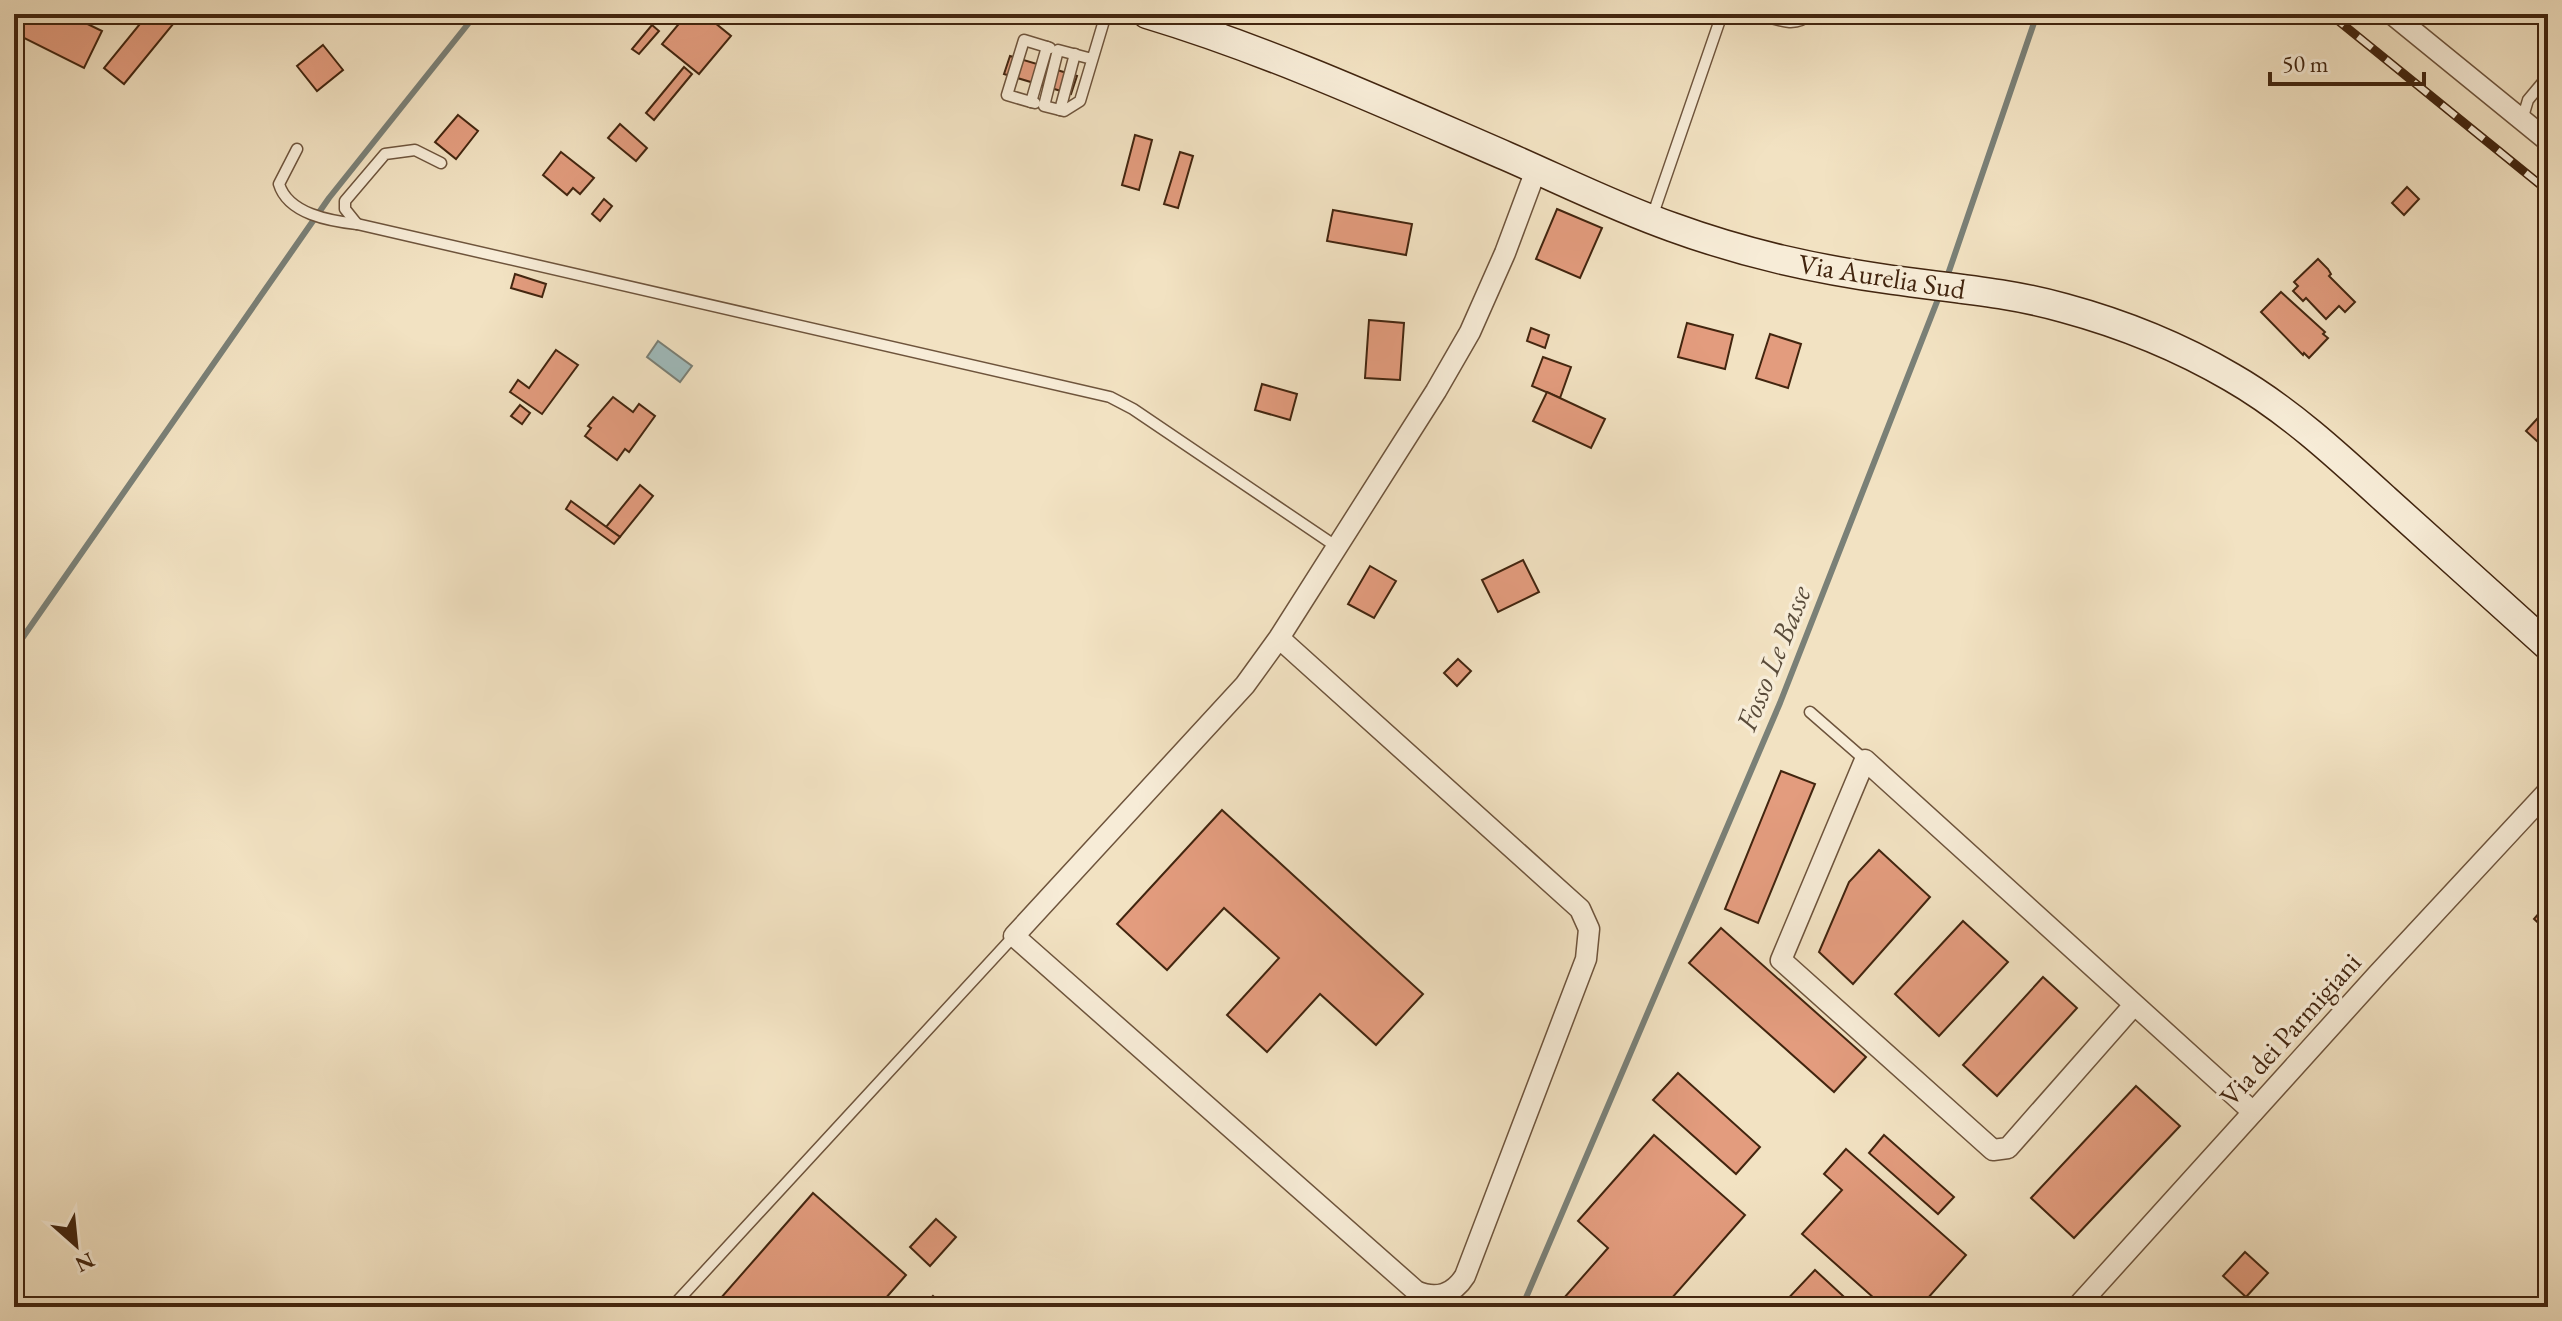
<svg xmlns="http://www.w3.org/2000/svg" width="2562" height="1321" font-family="'EB Garamond',serif">
	<style>
		.water { fill: #9fbcbd; stroke: #7a8077; stroke-width: 2 }
		.lines { fill: none; stroke-linecap: round; stroke-linejoin: round }
		.stream { stroke: #7a8077; stroke-width: 6 }
		.building { fill: #e39c7e; stroke: #42250f; stroke-width: 2 }
		.lane-casing { stroke: #6e543c; stroke-width: 13 }
		.street-casing { stroke: #6e543c; stroke-width: 23 }
		.secondary-casing { stroke: #42250f; stroke-width: 31 }
		.lane { stroke: #f7ecd7; stroke-width: 10 }
		.street { stroke: #f7ecd7; stroke-width: 20 }
		.secondary { stroke: #f7ecd7; stroke-width: 28 }
		.rail-casing { stroke: #42250f; stroke-width: 9 }
		.rail { stroke: #f7ecd7; stroke-width: 6; stroke-dasharray: 18; stroke-linecap: butt }
		.labels { text-anchor: middle; dominant-baseline: central; stroke-width: 7; stroke-linejoin: round; paint-order: stroke }
		.street-label { font-size: 28px; fill: #42250f; stroke: #f7ecd7 }
		.water-label { font-size: 30px; font-style: italic; fill: #594b3a; stroke: #f7ecd7 }
	</style>
	<rect width="100%" height="100%" fill="#f2e2c2"/>
	<filter id="stains"><feTurbulence type="fractalNoise" baseFrequency=".0025" numOctaves="4"/><feColorMatrix values="0 0 0 0 .2 0 0 0 0 .09 0 0 0 0 .02 0 0 0 .5 -.17"/></filter>
	<radialGradient id="worn" r=".72"><stop offset=".6" stop-color="#630" stop-opacity="0"/><stop offset="1" stop-color="#630" stop-opacity=".3"/></radialGradient>
	<!-- water -->
	<path class="water" d="M658 341 692 366 680 382 647 357Z"/>
	<g class="lines">
		<!-- stream -->
		<g class="stream">
			<path d="M1946 280 2037 14"/>
			<path d="M14 650 329 198 476 14"/>
			<path d="M1522 1307 1780 703 1940 294"/>
		</g>
	</g>
	<!-- building -->
	<g class="building">
		<path d="M14 14H67L102 31 84 68 14 33Z"/>
		<path d="M148 14H163L174 23 124 84 104 68Z"/>
		<path d="M687 14 693 18 697 14H704L731 36 699 74 662 44Z"/>
		<path d="M652 25 659 31 639 54 632 49Z"/>
		<path d="M323 45 343 70 317 91 297 66Z"/>
		<path d="M1010 56 1077 76 1071 94 1004 74Z"/>
		<path d="M684 67 692 74 654 120 646 113Z"/>
		<path d="M458 115 478 131 456 159 435 142Z"/>
		<path d="M620 124 647 148 636 161 608 138Z"/>
		<path d="M1135 135 1152 140 1139 190 1122 185Z"/>
		<path d="M561 152 594 178 580 194 573 188 567 195 543 175Z"/>
		<path d="M1180 152 1193 156 1178 208 1164 204Z"/>
		<path d="M2407 187 2419 199 2404 215 2392 203Z"/>
		<path d="M604 199 612 206 600 221 592 214Z"/>
		<path d="M1557 209 1602 228 1580 278 1536 259Z"/>
		<path d="M1333 210 1412 224 1406 255 1327 241Z"/>
		<path d="M2318 259 2328 269 2331 274 2329 276 2355 302 2345 312 2339 306 2326 319 2306 298 2303 301 2293 291 2298 286 2294 282Z"/>
		<path d="M515 274 546 284 542 297 511 288Z"/>
		<path d="M2281 292 2325 332 2323 334 2328 338 2309 358 2304 353 2303 355 2261 312Z"/>
		<path d="M1369 320 1404 323 1400 380 1365 378Z"/>
		<path d="M1687 323 1733 335 1725 369 1678 357Z"/>
		<path d="M1531 328 1549 335 1545 348 1527 341Z"/>
		<path d="M1770 334 1801 344 1788 388 1756 378Z"/>
		<path d="M556 350 578 365 542 414 510 392 518 380 529 388Z"/>
		<path d="M1543 357 1571 367 1560 398 1532 386Z"/>
		<path d="M1262 384 1297 394 1290 420 1255 410Z"/>
		<path d="M1547 392 1605 419 1591 448 1533 421Z"/>
		<path d="M613 397 633 412 639 404 655 416 629 452 625 449 617 460 585 436 591 428 588 426Z"/>
		<path d="M520 405 530 413 522 424 511 416Z"/>
		<path d="M2548 407V451L2526 431Z"/>
		<path d="M640 485 653 496 620 537 606 527Z"/>
		<path d="M571 501 620 537 614 544 566 509Z"/>
		<path d="M1523 560 1539 592 1498 612 1482 580Z"/>
		<path d="M1370 566 1396 581 1374 618 1348 604Z"/>
		<path d="M1458 659 1471 671 1457 686 1444 673Z"/>
		<path d="M1781 771 1815 784 1758 923 1725 909Z"/>
		<path d="M1222 810 1423 994 1376 1045 1320 994 1267 1052 1227 1015 1279 958 1224 908 1167 970 1117 924Z"/>
		<path d="M1879 850 1930 897 1853 984 1819 952 1849 882Z"/>
		<path d="M2546 905 2548 907V932L2534 919Z"/>
		<path d="M1963 921 2008 962 1939 1036 1895 994Z"/>
		<path d="M1721 928 1866 1057 1834 1092 1689 963Z"/>
		<path d="M2043 977 2077 1008 1997 1096 1963 1065Z"/>
		<path d="M1678 1073 1760 1147 1736 1174 1653 1100Z"/>
		<path d="M2136 1086 2180 1126 2074 1238 2031 1198Z"/>
		<path d="M1654 1135 1745 1215 1664 1307H1556L1608 1248 1578 1221Z"/>
		<path d="M1884 1135 1954 1197 1938 1214 1869 1153Z"/>
		<path d="M1846 1149 1966 1255 1920 1307H1884L1802 1234 1842 1190 1824 1174Z"/>
		<path d="M813 1193 906 1275 878 1307H713Z"/>
		<path d="M936 1219 956 1237 930 1266 910 1247Z"/>
		<path d="M2245 1252 2268 1273 2246 1297 2223 1276Z"/>
		<path d="M1815 1270 1855 1307H1780Z"/>
		<path d="M933 1296 945 1307H922Z"/>
	</g>
	<g class="lines">
		<defs>
			<g id="lane">
				<path d="M1759 14C1776 19 1795 29 1810 14"/>
				<path d="M1215 35 1227 14"/>
				<path d="M1092 59 1058 50 1044 106 1064 111 1080 101 1106 14"/>
				<path d="M1031 102 1007 95 1024 40 1047 47"/>
				<path d="M1035 103 1031 102 1047 47 1050 48"/>
				<path d="M1060 110 1075 54"/>
				<path d="M2522 120 2528 100 2548 76"/>
				<path d="M297 149 279 184C288 214 330 221 357 224L1110 397 1133 409 1337 547"/>
				<path d="M1652 217 1722 14"/>
				<path d="M357 224 345 209V201L385 154 415 150 441 163"/>
				<path d="M1810 712 1865 760"/>
				<path d="M672 1307 1014 936"/>
			</g>
			<g id="street">
				<path d="M2392 14 2548 141"/>
				<path d="M1279 638 1580 909 1589 929 1586 959 1465 1276C1453 1295 1436 1300 1416 1291L1014 936 1245 685 1279 638 1436 391 1470 332 1505 253 1536 170"/>
				<path d="M2134 1005 2008 1148 1993 1150 1781 960 1865 760 2253 1112"/>
				<path d="M2077 1307 2378 974 2548 791"/>
			</g>
			<path id="secondary" d="M1147 14C1270 51 1388 105 1506 156 1561 180 1615 207 1672 227 1746 254 1815 269 1893 280 1950 288 2008 292 2064 308 2123 324 2178 346 2231 377 2287 409 2337 455 2385 499 2439 548 2494 597 2548 646"/>
		</defs>
		<!-- lane casing -->
		<use href="#lane" class="lane-casing"/>
		<!-- street casing -->
		<use href="#street" class="street-casing"/>
		<!-- secondary casing -->
		<use href="#secondary" class="secondary-casing"/>
		<!-- lane -->
		<use href="#lane" class="lane"/>
		<!-- street -->
		<use href="#street" class="street"/>
		<!-- secondary -->
		<use href="#secondary" class="secondary"/>
		<defs>
			<path id="rail" d="M2330 14 2548 191"/>
		</defs>
		<!-- rail casing -->
		<use href="#rail" class="rail-casing"/>
		<!-- rail -->
		<use href="#rail" class="rail"/>
	</g>
	<g class="labels">
		<!-- street labels -->
		<g class="street-label">
			<text transform="translate(1882 276) rotate(9)">Via Aurelia Sud</text>
			<text transform="translate(2290 1029) rotate(-48)">Via dei Parmigiani</text>
		</g>
		<!-- water labels -->
		<g class="water-label">
			<text transform="translate(1773 658) rotate(-68)">Fosso Le Basse</text>
		</g>
	</g>
	<!-- margin -->
	<rect width="2562" height="1321" fill="none" stroke="#f2e2c2" stroke-width="48"/>
	<rect x="16" y="16" width="2530" height="1289" fill="none" stroke="#42250f" stroke-width="4"/>
	<rect x="24" y="24" width="2514" height="1273" fill="none" stroke="#42250f" stroke-width="2"/>
	<!-- north arrow -->
	<g transform="translate(76 1245) rotate(153)" stroke="#f7ecd7" stroke-width="6" paint-order="stroke">
	<path d="M0-6L14 30L0 20L-14 30Z" fill="#42250f"/>
	<text y="-12" font-size="22" font-weight="bold" text-anchor="middle" fill="#42250f">N</text>
	</g>
	<!-- scale -->
	<path d="M2270 72v12h154v-12" fill="none" stroke="#42250f" stroke-width="4"/>
	<text x="2282" y="72" font-size="24" fill="#42250f" stroke="#f7ecd7" stroke-width="6" paint-order="stroke">50 m</text>
	<rect width="100%" height="100%" filter="url(#stains)"/>
	<rect width="100%" height="100%" fill="url(#worn)"/>
</svg>
